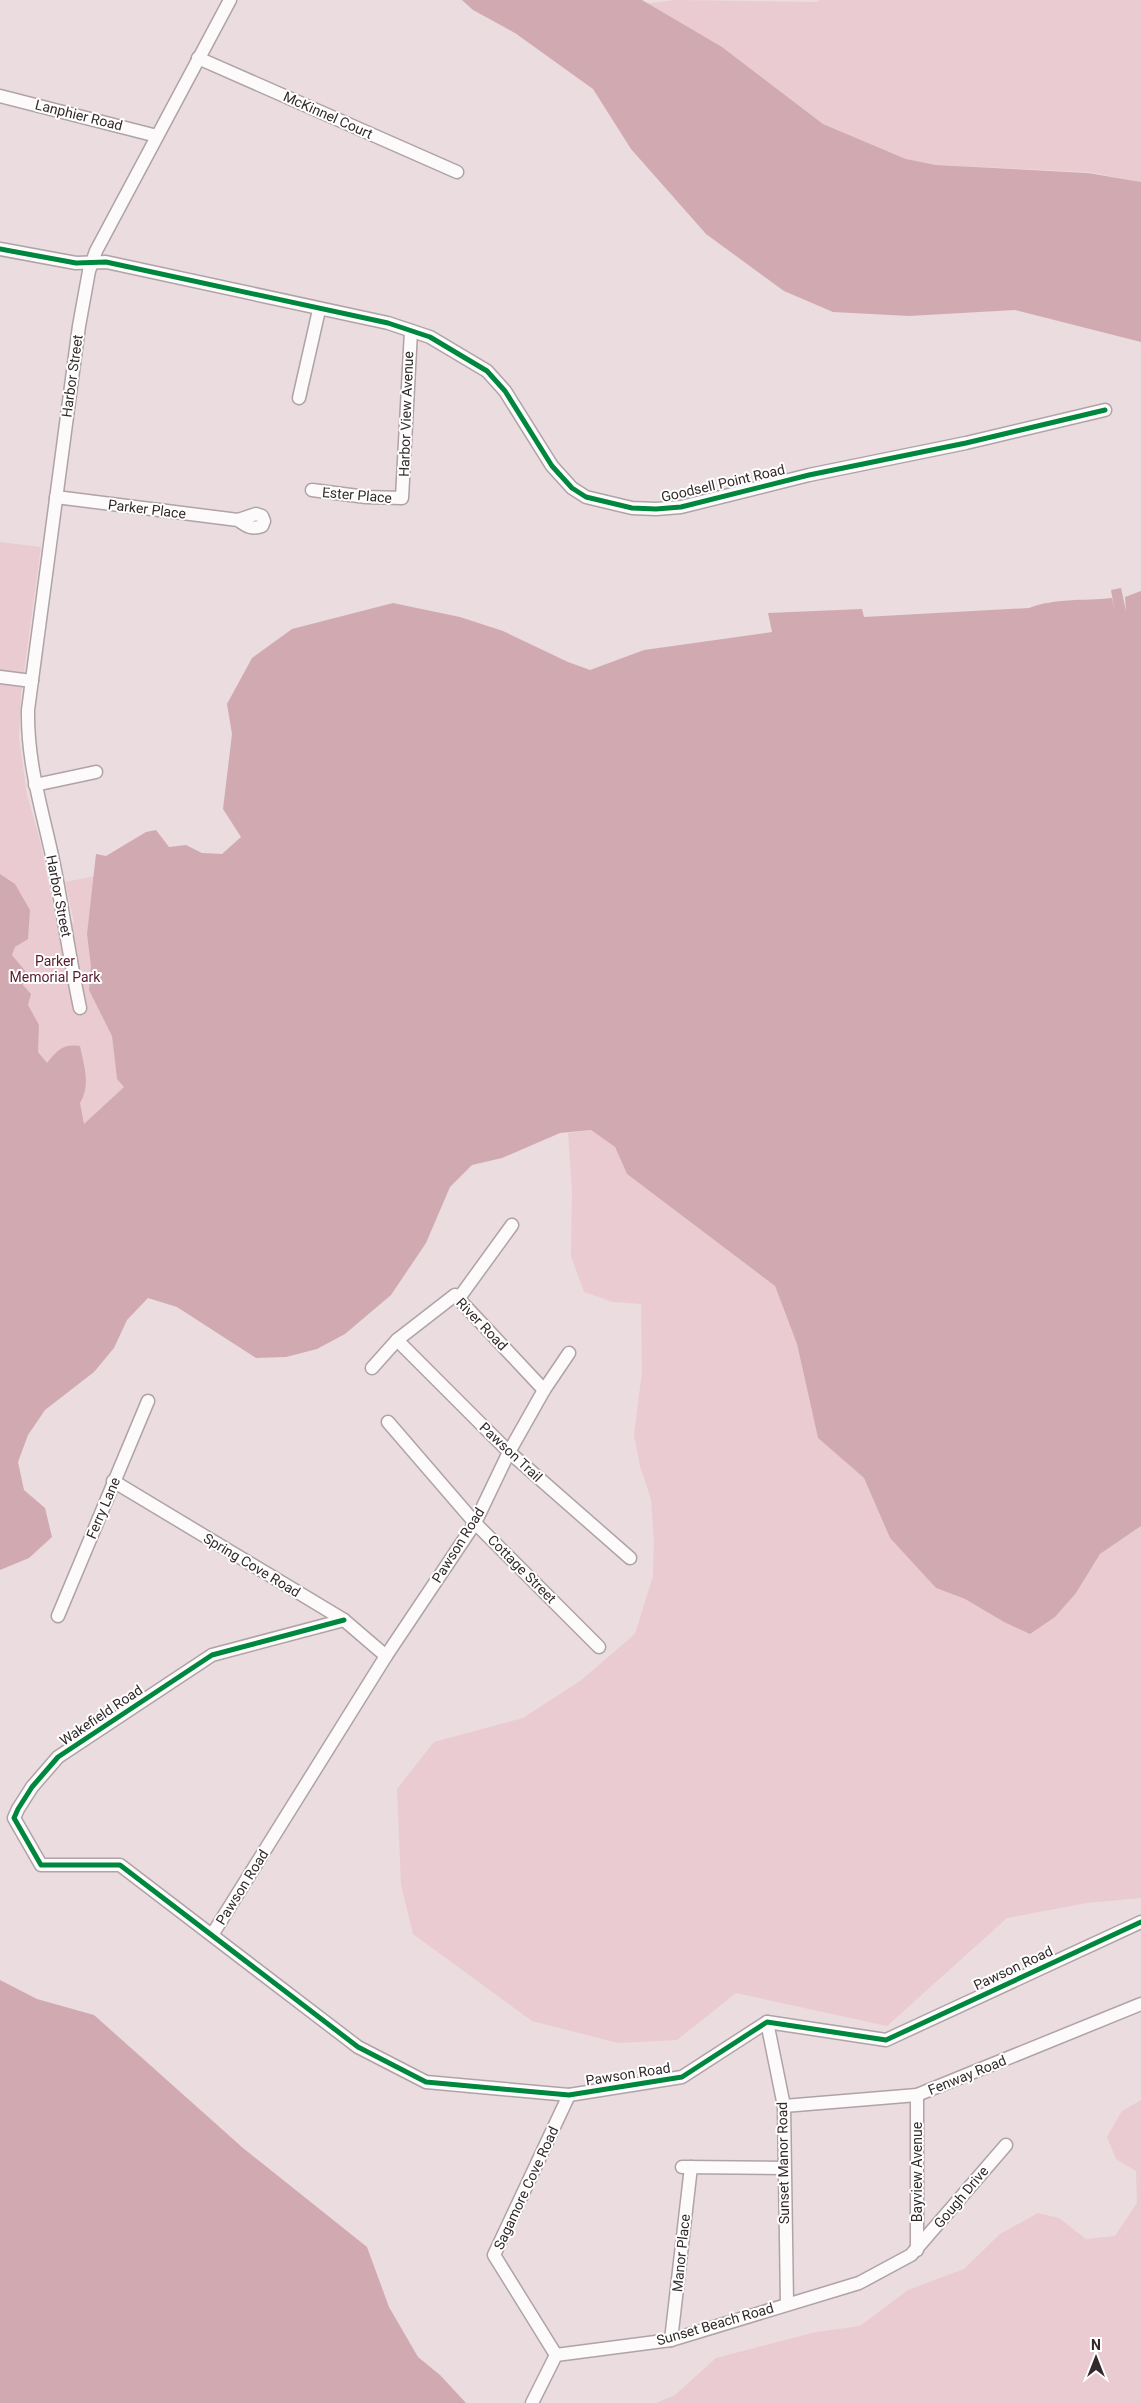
<svg xmlns="http://www.w3.org/2000/svg" width="1141" height="2403" font-family="Roboto,sans-serif">
	<style>
		.green { fill: #eacbd1 }
		.water { fill: #d1aab1 }
		.lines { fill: none; stroke-linecap: round; stroke-linejoin: round }
		.street-casing { stroke: #afa3a6; stroke-width: 15 }
		.street { stroke: #fcfafa; stroke-width: 12 }
		.cycleway-casing { stroke: #fff; stroke-width: 8 }
		.cycleway { stroke: #00873e; stroke-width: 5 }
		.labels { text-anchor: middle; dominant-baseline: central; stroke-width: 4; stroke-linejoin: round; paint-order: stroke }
		.street-label { font-size: 14px; fill: #33292a; stroke: #fff }
		.park-label { font-size: 14px; fill: #581b2c; stroke: #fff }
	</style>
	<rect width="100%" height="100%" fill="#ebdcdf"/>
	<!-- green -->
	<g class="green">
		<path d="M675 0 816 2 820 0H1141V182L1088 172 936 165 906 159 823 124 722 47 645 4Z"/>
		<path d="M0 542 41 547 21 694 19 737 27 795 40 840 57 926 74 922 65 882 106 874 112 1036 117 1079 124 1087 84 1125 38 1065 11 990 0 885Z"/>
		<path d="M591 1130 615 1147 627 1174 775 1286 797 1344 818 1438 864 1478 890 1538 936 1588 965 1599 1004 1622 1076 1593 1100 1554 1141 1526V1898L1087 1903 1007 1918 887 2026 736 1993 677 2040 618 2043 532 2021 413 1934 401 1885 397 1789 434 1742 523 1718 580 1681 635 1634 653 1576 654 1541 651 1499 640 1466 634 1435 642 1372 641 1304 613 1302 584 1292 571 1256 572 1191 568 1133Z"/>
		<path d="M1141 2100V2403H656L675 2395 716 2358 816 2332 860 2326 908 2290 964 2269 1000 2234 1038 2213 1059 2218 1086 2239 1115 2236 1137 2203 1136 2171 1116 2159 1107 2137 1122 2111Z"/>
	</g>
	<!-- water -->
	<g class="water">
		<path d="M462 0H642L722 47 823 124 906 159 936 165 1088 173 1141 182V342L1015 310 909 316 833 312 784 291 706 234 631 149 593 89 515 33 473 10Z"/>
		<path d="M1121 588 1126 611 1125 597 1141 591V1526L1100 1554 1076 1593 1055 1617 1030 1634 1004 1622 965 1599 936 1588 890 1538 864 1478 818 1438 797 1344 775 1286 627 1174 615 1147 591 1130 560 1133 502 1158 472 1165 450 1187 426 1243 391 1295 345 1334 317 1349 286 1357 256 1358 177 1307 148 1298 127 1320 114 1348 94 1372 45 1410 28 1435 18 1462 24 1490 45 1508 52 1537 29 1558 0 1570V874L15 884 30 910 28 939 15 947 12 955 26 972 23 985 31 994 28 1005 39 1025 38 1052 47 1063C58 1050 62 1044 80 1046 84 1066 91 1085 80 1103L84 1124 124 1087 117 1079 112 1036 89 990 91 966 87 934 96 854 106 856 146 832 156 830 169 847 186 845 202 853 222 854 241 837 223 809 232 734 227 704 252 658 292 629 393 603 460 617 503 631 568 662 590 670 644 650 772 632 768 613 862 609 864 617 1029 608C1055 598 1083 601 1112 598L1115 612 1111 590Z"/>
		<path d="M0 1980 37 1999 94 2015 243 2148 367 2247 389 2307 418 2357 440 2375 466 2403H0Z"/>
	</g>
	<g class="lines">
		<defs>
			<g id="street">
				<path d="M198 58 457 172"/>
				<path d="M0 96 157 136"/>
				<path d="M0 249 76 263 106 262 388 323 430 337 487 371 505 391 552 466 572 488 586 497 632 508 656 509 681 507 809 475 966 443 1105 410"/>
				<path d="M299 398 319 310"/>
				<path d="M312 490 366 497 402 498 411 331"/>
				<path d="M56 497 238 520C246 526 252 530 262 526L264 521 262 516 256 514 238 520"/>
				<path d="M0 677 32 681"/>
				<path d="M35 785 96 772"/>
				<path d="M80 1008C70 961 63 912 54 865 43 812 27 765 28 710L79 326 89 271 96 251 230 0"/>
				<path d="M459 1298 512 1225"/>
				<path d="M397 1340 509 1452 630 1558"/>
				<path d="M372 1368 397 1340 455 1295 544 1390"/>
				<path d="M388 1422 475 1523 599 1647"/>
				<path d="M113 1481 344 1620 386 1656"/>
				<path d="M58 1616 148 1401"/>
				<path d="M344 1620 212 1655 58 1757 32 1787 18 1809 14 1818 41 1865H120L358 2047 426 2082 569 2095 682 2077 767 2022 886 2040 1141 1922"/>
				<path d="M212 1935 386 1656 475 1523 509 1452 544 1390 569 1353"/>
				<path d="M767 2022 784 2106 787 2304"/>
				<path d="M784 2106 917 2095 1141 2004"/>
				<path d="M682 2167 783 2168"/>
				<path d="M917 2250V2095"/>
				<path d="M671 2340 691 2167"/>
				<path d="M556 2355 494 2255 569 2095"/>
				<path d="M532 2403 556 2355 671 2340 859 2283 911 2255 1006 2145"/>
			</g>
		</defs>
		<!-- street casing -->
		<use href="#street" class="street-casing"/>
		<!-- street -->
		<use href="#street" class="street"/>
		<defs>
			<g id="cycleway">
				<path d="M0 249 76 263 106 262 388 323 430 337 487 371 505 391 552 466 572 488 586 497 632 508 656 509 681 507 809 475 966 443 1105 410"/>
				<path d="M344 1620 212 1655 58 1757 32 1787 18 1809 14 1818 41 1865H120L358 2047 426 2082 569 2095 682 2077 767 2022 886 2040 1141 1922"/>
			</g>
		</defs>
		<!-- cycleway casing -->
		<use href="#cycleway" class="cycleway-casing"/>
		<!-- cycleway -->
		<use href="#cycleway" class="cycleway"/>
	</g>
	<g class="labels">
		<!-- street labels -->
		<g class="street-label">
			<text transform="translate(79 115) rotate(14)">Lanphier Road</text>
			<text transform="translate(328 115) rotate(24)">McKinnel Court</text>
			<text transform="translate(72 376) rotate(-82)">Harbor Street</text>
			<text transform="translate(406 414) rotate(-88)">Harbor View Avenue</text>
			<text transform="translate(723 483) rotate(-13)">Goodsell Point Road</text>
			<text transform="translate(357 495) rotate(5)">Ester Place</text>
			<text transform="translate(147 509) rotate(7)">Parker Place</text>
			<text transform="translate(59 896) rotate(79)">Harbor Street</text>
			<text transform="translate(482 1324) rotate(46)">River Road</text>
			<text transform="translate(511 1452) rotate(43)">Pawson Trail</text>
			<text transform="translate(103 1508) rotate(-67)">Ferry Lane</text>
			<text transform="translate(458 1545) rotate(-58)">Pawson Road</text>
			<text transform="translate(252 1565) rotate(31)">Spring Cove Road</text>
			<text transform="translate(522 1569) rotate(45)">Cottage Street</text>
			<text transform="translate(101 1715) rotate(-34)">Wakefield Road</text>
			<text transform="translate(242 1887) rotate(-58)">Pawson Road</text>
			<text transform="translate(1013 1968) rotate(-25)">Pawson Road</text>
			<text transform="translate(628 2074) rotate(-9)">Pawson Road</text>
			<text transform="translate(967 2075) rotate(-22)">Fenway Road</text>
			<text transform="translate(783 2163) rotate(-91)">Sunset Manor Road</text>
			<text transform="translate(917 2172) rotate(-90)">Bayview Avenue</text>
			<text transform="translate(526 2188) rotate(-65)">Sagamore Cove Road</text>
			<text transform="translate(961 2197) rotate(-50)">Gough Drive</text>
			<text transform="translate(681 2253) rotate(-84)">Manor Place</text>
			<text transform="translate(715 2324) rotate(-16)">Sunset Beach Road</text>
		</g>
		<!-- park labels -->
		<g class="park-label">
			<text x="55" y="961">Parker<tspan x="55" dy="16">Memorial Park</tspan></text>
		</g>
	</g>
	<!-- north arrow -->
	<g transform="translate(1096 2358)" stroke="#ffffff" stroke-width="4" paint-order="stroke">
	<path d="M0-4L9 19L0 12L-9 19Z" fill="#33292a"/>
	<text y="-8" font-size="14" font-weight="bold" text-anchor="middle" fill="#33292a">N</text>
	</g>
</svg>
